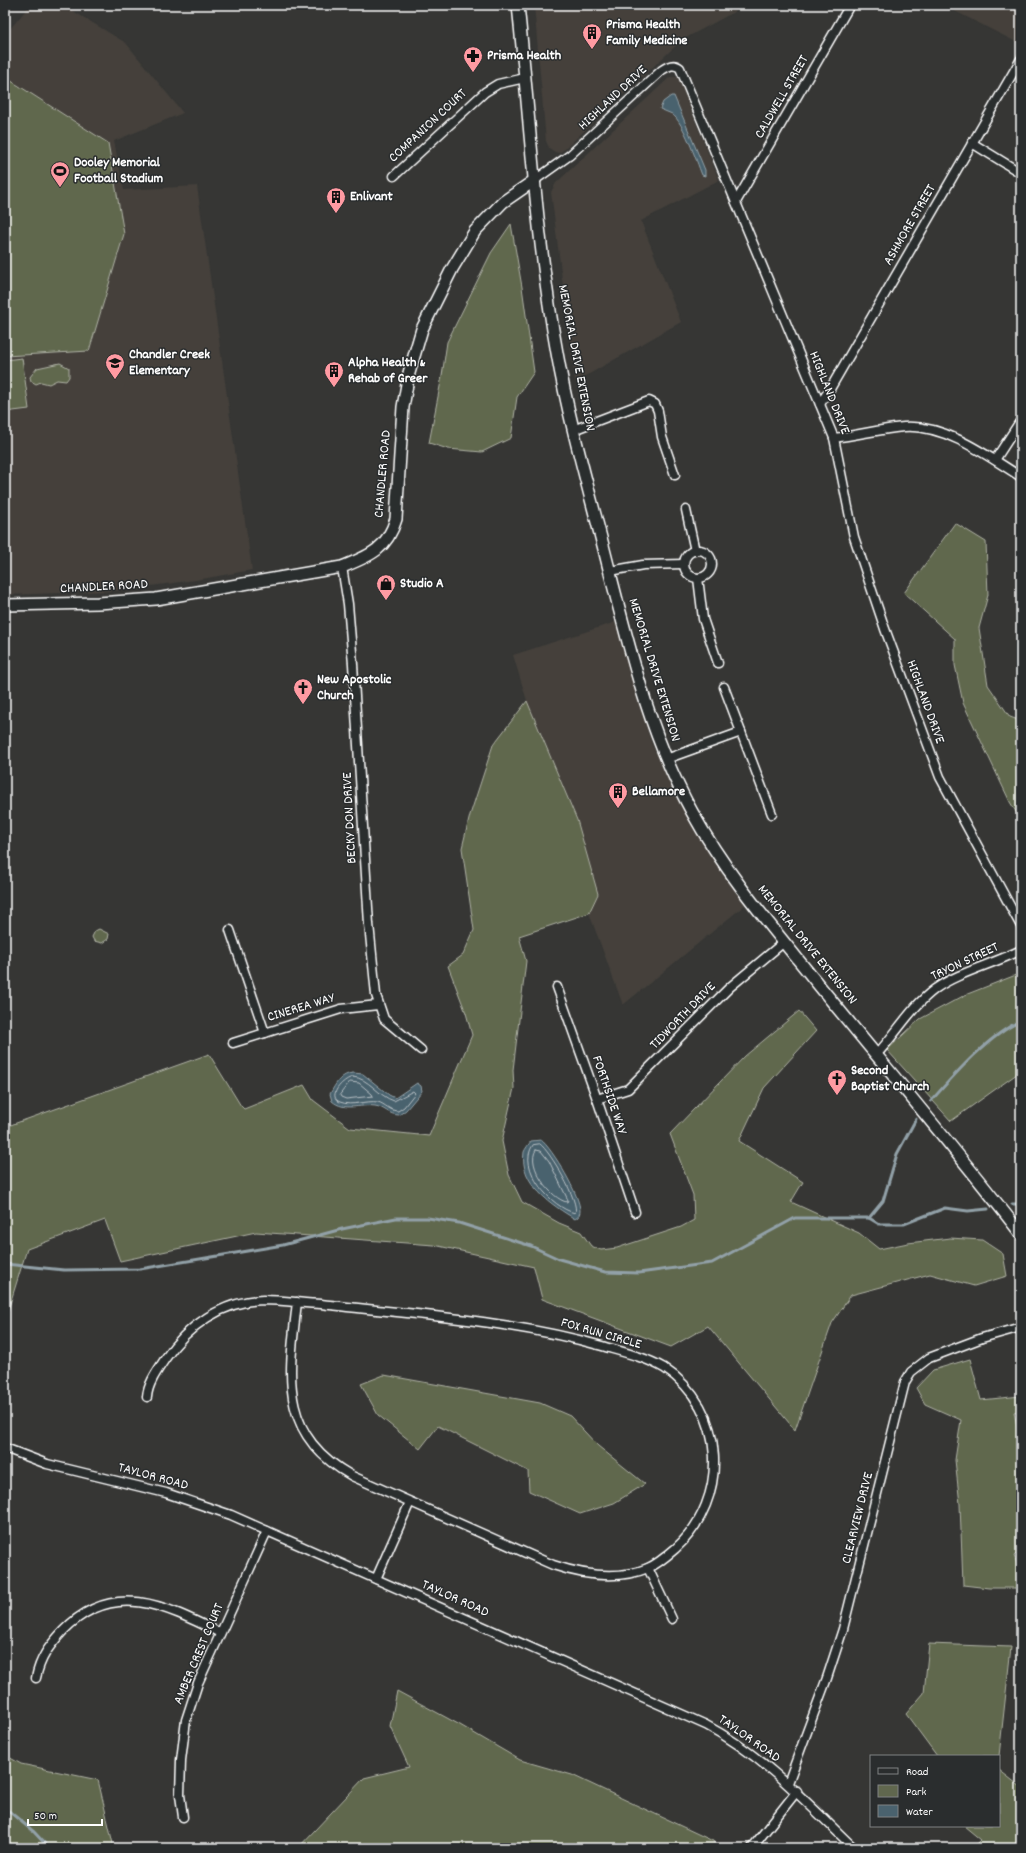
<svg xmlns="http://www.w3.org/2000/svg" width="1026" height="1853" font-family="Dekko,sans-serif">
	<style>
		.built { fill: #44403b }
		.green { fill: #60674e; stroke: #b0b3a6 }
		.water { fill: #4a626e; stroke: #92a1a8 }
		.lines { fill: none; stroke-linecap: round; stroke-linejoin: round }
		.shore { stroke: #b7c0c5; stroke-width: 1 }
		.stream { stroke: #92a1a8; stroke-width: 3 }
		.street-casing { stroke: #fff; stroke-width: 11 }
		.secondary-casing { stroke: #fff; stroke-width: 14 }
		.street { stroke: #2a2d2e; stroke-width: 8 }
		.secondary { stroke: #2a2d2e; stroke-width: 11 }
		.labels { text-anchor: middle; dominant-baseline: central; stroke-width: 3; stroke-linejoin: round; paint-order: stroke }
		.poi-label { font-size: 14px; font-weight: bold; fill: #fff; stroke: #2a2d2e; text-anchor: start }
		.street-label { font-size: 14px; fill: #fff; stroke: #2a2d2e }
	</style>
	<rect width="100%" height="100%" fill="#363634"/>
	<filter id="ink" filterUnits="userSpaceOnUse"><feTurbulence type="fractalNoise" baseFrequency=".025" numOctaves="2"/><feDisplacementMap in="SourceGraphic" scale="8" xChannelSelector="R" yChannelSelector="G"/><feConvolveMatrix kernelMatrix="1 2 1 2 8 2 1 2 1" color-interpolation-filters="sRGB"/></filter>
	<g filter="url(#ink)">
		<!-- built -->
		<g class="built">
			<path d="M30 5H63L126 43 183 113 114 141 124 190 197 186 252 570 196 580 113 591 5 595V35Z"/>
			<path d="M534 5H747L682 40 565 149 559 153 555 152 549 148 546 141Z"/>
			<path d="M943 5H1021V39L1018 43Z"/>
			<path d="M670 77H678L719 180 641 221 681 322 575 382 551 192 556 183Z"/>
			<path d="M616 622 652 745 695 831 745 905 623 1005 589 913 598 894 577 820 527 701 513 655Z"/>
		</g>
		<!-- green -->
		<g class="green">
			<path d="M5 77 108 143 124 234 89 351 5 356Z"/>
			<path d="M511 224 522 287 534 372 517 397 511 438 482 452 448 449 429 443 442 376 447 342 491 253Z"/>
			<path d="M22 358 29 409 5 412V360Z"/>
			<path d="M60 363 69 368V377L66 381 57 380 49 384 41 382 36 384 31 381 30 377 37 368Z"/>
			<path d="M955 523 986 542 988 595 979 628 988 685 1010 717 1021 721V820L1010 802 963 703 955 665V639L904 593Z"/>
			<path d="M527 701 577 820 598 894 589 913 519 936 526 961 513 1070 514 1088 502 1141 509 1175 522 1202 559 1223 581 1232 591 1246 601 1250 617 1248 681 1227 694 1220 693 1195 670 1134 745 1056 799 1011 816 1031 764 1088 739 1141 803 1182 791 1202 859 1233 879 1249 908 1243 950 1238 982 1240 1003 1254 1007 1276 974 1286 930 1274 851 1295 832 1323 795 1430 708 1326 671 1347 542 1299 534 1267 434 1245 256 1232 120 1261 105 1220 27 1249 5 1320V1127L209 1054 241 1106 244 1109 304 1085 313 1100 350 1128 429 1136 472 1035 466 1013 448 966 463 955 474 930 462 848 470 815 493 745Z"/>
			<path d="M99 929 109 934 108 939 102 943 94 941 92 937 95 931Z"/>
			<path d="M1021 973V1071L951 1121 887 1050 920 1019 965 995Z"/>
			<path d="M970 1359 981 1400 1021 1396V1411L1014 1412 1021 1445V1549L1014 1556 1021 1573V1588H989L963 1585 960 1504 955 1460 961 1420 925 1404 916 1388 933 1370Z"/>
			<path d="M384 1375 540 1403 570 1416 598 1446 645 1484 614 1503 580 1514 529 1491 528 1471 438 1426 420 1449 378 1415 361 1384Z"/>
			<path d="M929 1644 1011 1647 999 1756H937L906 1714 924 1693Z"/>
			<path d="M397 1691 460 1725 520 1760 572 1775 715 1842V1848H298L364 1778 409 1767 390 1726Z"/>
			<path d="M5 1755 21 1764 98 1780 114 1848H5Z"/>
			<path d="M999 1770 1021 1787V1848H973L981 1840 964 1826H999Z"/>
		</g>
		<!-- water -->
		<g class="water">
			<path d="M671 96H674L705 170V176L702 175C696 160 684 123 672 114 668 112 664 111 660 109L663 102Z"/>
			<path d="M353 1073 363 1074 389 1095 395 1098 417 1083 421 1086 422 1091 406 1110 399 1115C389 1115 384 1107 375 1106 359 1104 345 1112 332 1101L330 1094C336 1083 341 1074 353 1073Z"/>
			<path d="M541 1140C552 1148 581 1197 580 1211 580 1213 579 1215 578 1217L575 1219C552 1205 519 1184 524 1152 525 1149 529 1144 531 1141Z"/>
		</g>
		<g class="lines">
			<!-- shore -->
			<g class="shore">
				<path d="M353 1077C369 1078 378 1096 394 1101L413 1091 415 1093 404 1107 398 1111C390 1111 385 1104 378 1102 366 1100 352 1107 340 1102 326 1096 344 1078 353 1077Z"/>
				<path d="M350 1082 359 1083 372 1094 373 1096 346 1099 341 1097 340 1095Z"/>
				<path d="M540 1144C550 1151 580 1202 575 1213 552 1208 516 1168 533 1145Z"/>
				<path d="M536 1150 541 1151 549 1161 568 1200 567 1202C552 1200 525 1165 536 1150Z"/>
			</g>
			<!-- stream -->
			<g class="stream">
				<path d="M931 1101C954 1075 990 1034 1021 1021"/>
				<path d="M1012 1204H1021"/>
				<path d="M869 1218 883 1201 897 1154 916 1119"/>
				<path d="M5 1264 64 1270 140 1269 283 1245 342 1229 396 1218H428L459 1223 531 1246 559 1259 605 1272 639 1273 712 1263 795 1218H869L879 1224H904L945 1208 968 1211 988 1209"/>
				<path d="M5 1808 34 1832 49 1848"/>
			</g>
			<defs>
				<g id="street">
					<path d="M972 143 1021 173"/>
					<path d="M394 176 485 92 498 84 525 78"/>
					<path d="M535 180 570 155 662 70C668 66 674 63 680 68L834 438 854 537 885 629 940 777 1021 926"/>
					<path d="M736 202 850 5"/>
					<path d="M820 404 830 389 1021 59"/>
					<path d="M573 430 649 401 655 404 658 411 662 437 675 475"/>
					<path d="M834 438C858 435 881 429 904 427 945 424 988 456 1021 477"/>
					<path d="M995 460 1021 420"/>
					<path d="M686 510 695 551"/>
					<circle cx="698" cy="564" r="14"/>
					<path d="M342 567 348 604 353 664 369 924 376 995 384 1019 421 1050"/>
					<path d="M610 571 643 565 684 564"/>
					<path d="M698 578 703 619 718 663"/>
					<path d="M724 687 741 732"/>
					<path d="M666 759 741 732 772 814"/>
					<path d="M230 930 265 1033"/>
					<path d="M557 987 597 1099 635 1212"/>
					<path d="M233 1043 341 1009 378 1005"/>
					<path d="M876 1055C896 1034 911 1007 935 989 959 972 994 964 1021 950"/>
					<path d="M597 1099 628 1089 730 987 784 942"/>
					<path d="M147 1397C148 1383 158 1370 165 1359 187 1326 223 1301 263 1300 282 1300 302 1303 321 1304 415 1315 511 1320 602 1346 623 1352 645 1357 664 1368 727 1409 730 1499 676 1548 668 1555 658 1564 648 1568 617 1581 583 1575 553 1565L352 1476C277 1434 289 1375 297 1302"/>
					<path d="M5 1448 47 1464 166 1493 231 1515 706 1725C764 1756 807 1803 854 1848"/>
					<path d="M648 1568 672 1619"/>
					<path d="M376 1579 410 1502"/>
					<path d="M36 1678C40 1658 49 1646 63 1631 113 1579 166 1606 220 1633"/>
					<path d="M788 1783 827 1678 843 1629 905 1382 911 1372 929 1358 982 1338 1021 1327"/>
					<path d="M183 1817 180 1795 181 1760 186 1720 198 1683 267 1531"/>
					<path d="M752 1848 797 1791"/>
				</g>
				<g id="secondary">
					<path d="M518 5C530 121 536 238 557 353 570 427 592 500 610 573 631 655 651 738 692 812 725 872 770 925 813 978 882 1063 954 1147 1021 1234"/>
					<path d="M5 605 98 603 156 599 342 567C369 556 387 550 396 519L403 407 409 373 422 329 452 269 475 231 503 202 535 180"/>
				</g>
			</defs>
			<!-- street casing -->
			<use href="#street" class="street-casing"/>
			<!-- secondary casing -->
			<use href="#secondary" class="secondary-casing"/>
			<!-- street -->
			<use href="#street" class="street"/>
			<!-- secondary -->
			<use href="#secondary" class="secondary"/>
		</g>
	</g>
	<!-- icons -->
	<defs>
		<symbol id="building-pin" viewBox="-11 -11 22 30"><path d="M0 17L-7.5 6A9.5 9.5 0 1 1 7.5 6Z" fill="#ff9aa2" stroke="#2a2d2e"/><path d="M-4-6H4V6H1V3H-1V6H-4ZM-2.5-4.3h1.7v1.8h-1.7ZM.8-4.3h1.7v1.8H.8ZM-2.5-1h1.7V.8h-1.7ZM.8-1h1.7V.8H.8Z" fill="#111"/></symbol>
		<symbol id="pharmacy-pin" viewBox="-11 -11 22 30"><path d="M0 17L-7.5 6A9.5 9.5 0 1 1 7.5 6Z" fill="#ff9aa2" stroke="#2a2d2e"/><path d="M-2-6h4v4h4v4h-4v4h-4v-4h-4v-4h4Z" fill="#111"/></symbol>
		<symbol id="stadium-pin" viewBox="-11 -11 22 30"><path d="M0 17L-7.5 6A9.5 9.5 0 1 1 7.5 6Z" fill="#ff9aa2" stroke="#2a2d2e"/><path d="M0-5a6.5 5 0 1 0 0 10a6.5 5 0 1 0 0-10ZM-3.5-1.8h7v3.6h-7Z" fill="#111"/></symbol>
		<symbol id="school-pin" viewBox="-11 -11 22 30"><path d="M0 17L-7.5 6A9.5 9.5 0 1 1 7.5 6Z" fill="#ff9aa2" stroke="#2a2d2e"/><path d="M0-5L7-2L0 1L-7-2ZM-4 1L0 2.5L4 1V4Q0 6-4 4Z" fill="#111"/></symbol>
		<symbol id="shop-pin" viewBox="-11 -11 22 30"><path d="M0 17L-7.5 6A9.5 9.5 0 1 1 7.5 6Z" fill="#ff9aa2" stroke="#2a2d2e"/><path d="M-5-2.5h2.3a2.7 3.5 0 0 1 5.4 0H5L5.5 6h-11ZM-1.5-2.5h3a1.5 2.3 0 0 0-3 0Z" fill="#111"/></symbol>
		<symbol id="church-pin" viewBox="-11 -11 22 30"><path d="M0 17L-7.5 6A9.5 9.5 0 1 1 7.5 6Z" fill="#ff9aa2" stroke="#2a2d2e"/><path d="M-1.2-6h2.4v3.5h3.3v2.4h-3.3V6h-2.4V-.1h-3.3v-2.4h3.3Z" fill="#111"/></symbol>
	</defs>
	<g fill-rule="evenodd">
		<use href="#building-pin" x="581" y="22" width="22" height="30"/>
		<use href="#pharmacy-pin" x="462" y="45" width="22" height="30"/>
		<use href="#stadium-pin" x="49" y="160" width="22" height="30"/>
		<use href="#building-pin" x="325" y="186" width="22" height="30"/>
		<use href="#school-pin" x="104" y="352" width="22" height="30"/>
		<use href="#building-pin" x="323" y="360" width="22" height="30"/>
		<use href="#shop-pin" x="375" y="573" width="22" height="30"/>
		<use href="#church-pin" x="292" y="677" width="22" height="30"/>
		<use href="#building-pin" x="607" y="781" width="22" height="30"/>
		<use href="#church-pin" x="826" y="1068" width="22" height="30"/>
	</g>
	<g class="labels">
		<!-- poi labels -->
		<g class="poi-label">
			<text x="606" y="25">Prisma Health<tspan x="606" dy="16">Family Medicine</tspan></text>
			<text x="487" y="56">Prisma Health</text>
			<text x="74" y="163">Dooley Memorial<tspan x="74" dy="16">Football Stadium</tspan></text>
			<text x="350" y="197">Enlivant</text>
			<text x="129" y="355">Chandler Creek<tspan x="129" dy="16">Elementary</tspan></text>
			<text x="348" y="363">Alpha Health &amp;<tspan x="348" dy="16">Rehab of Greer</tspan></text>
			<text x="400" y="584">Studio A</text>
			<text x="317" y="680">New Apostolic<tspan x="317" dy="16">Church</tspan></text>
			<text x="632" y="792">Bellamore</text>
			<text x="851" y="1071">Second<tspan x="851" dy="16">Baptist Church</tspan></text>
		</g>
		<!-- street labels -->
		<g class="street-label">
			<text transform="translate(782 97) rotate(-60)">CALDWELL STREET</text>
			<text transform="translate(613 98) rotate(-43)">HIGHLAND DRIVE</text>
			<text transform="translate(428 126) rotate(-43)">COMPANION COURT</text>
			<text transform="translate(910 225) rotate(-60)">ASHMORE STREET</text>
			<text transform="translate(576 358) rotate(79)">MEMORIAL DRIVE EXTENSION</text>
			<text transform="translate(829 393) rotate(68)">HIGHLAND DRIVE</text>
			<text transform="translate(383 474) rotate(-85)">CHANDLER ROAD</text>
			<text transform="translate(104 587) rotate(-3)">CHANDLER ROAD</text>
			<text transform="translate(654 670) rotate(73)">MEMORIAL DRIVE EXTENSION</text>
			<text transform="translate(925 702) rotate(70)">HIGHLAND DRIVE</text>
			<text transform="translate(350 818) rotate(-93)">BECKY DON DRIVE</text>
			<text transform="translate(807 945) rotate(51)">MEMORIAL DRIVE EXTENSION</text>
			<text transform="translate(965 962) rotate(-25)">TRYON STREET</text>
			<text transform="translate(301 1008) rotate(-17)">CINEREA WAY</text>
			<text transform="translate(683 1016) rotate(-46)">TIDWORTH DRIVE</text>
			<text transform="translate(609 1095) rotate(71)">FORTHSIDE WAY</text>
			<text transform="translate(601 1334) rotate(16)">FOX RUN CIRCLE</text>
			<text transform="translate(153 1477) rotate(15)">TAYLOR ROAD</text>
			<text transform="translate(858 1518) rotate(-76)">CLEARVIEW DRIVE</text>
			<text transform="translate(455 1599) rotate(24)">TAYLOR ROAD</text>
			<text transform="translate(199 1654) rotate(-67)">AMBER CREST COURT</text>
			<text transform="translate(749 1739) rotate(35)">TAYLOR ROAD</text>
		</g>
	</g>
	<!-- margin -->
	<rect width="1026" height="1853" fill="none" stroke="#2a2d2e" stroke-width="20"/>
	<rect x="10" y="10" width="1006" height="1833" fill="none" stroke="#fff" stroke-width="1.5" filter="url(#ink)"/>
	<!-- legend -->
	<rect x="870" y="1755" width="130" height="72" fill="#2a2d2e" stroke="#7f8182"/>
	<rect x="878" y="1768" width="20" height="6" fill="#2a2d2e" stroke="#7f8182"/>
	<text x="906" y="1775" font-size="12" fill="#ffffff">Road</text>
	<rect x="878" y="1785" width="20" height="12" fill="#60674e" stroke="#7f8182"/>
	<text x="906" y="1795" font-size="12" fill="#ffffff">Park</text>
	<rect x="878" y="1805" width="20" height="12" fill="#4a626e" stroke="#7f8182"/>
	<text x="906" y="1815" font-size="12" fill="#ffffff">Water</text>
	<!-- scale -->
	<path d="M28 1819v6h74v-6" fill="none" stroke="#ffffff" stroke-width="2"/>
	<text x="34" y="1819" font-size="12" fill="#ffffff" stroke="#2a2d2e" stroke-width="3" paint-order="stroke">50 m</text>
</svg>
